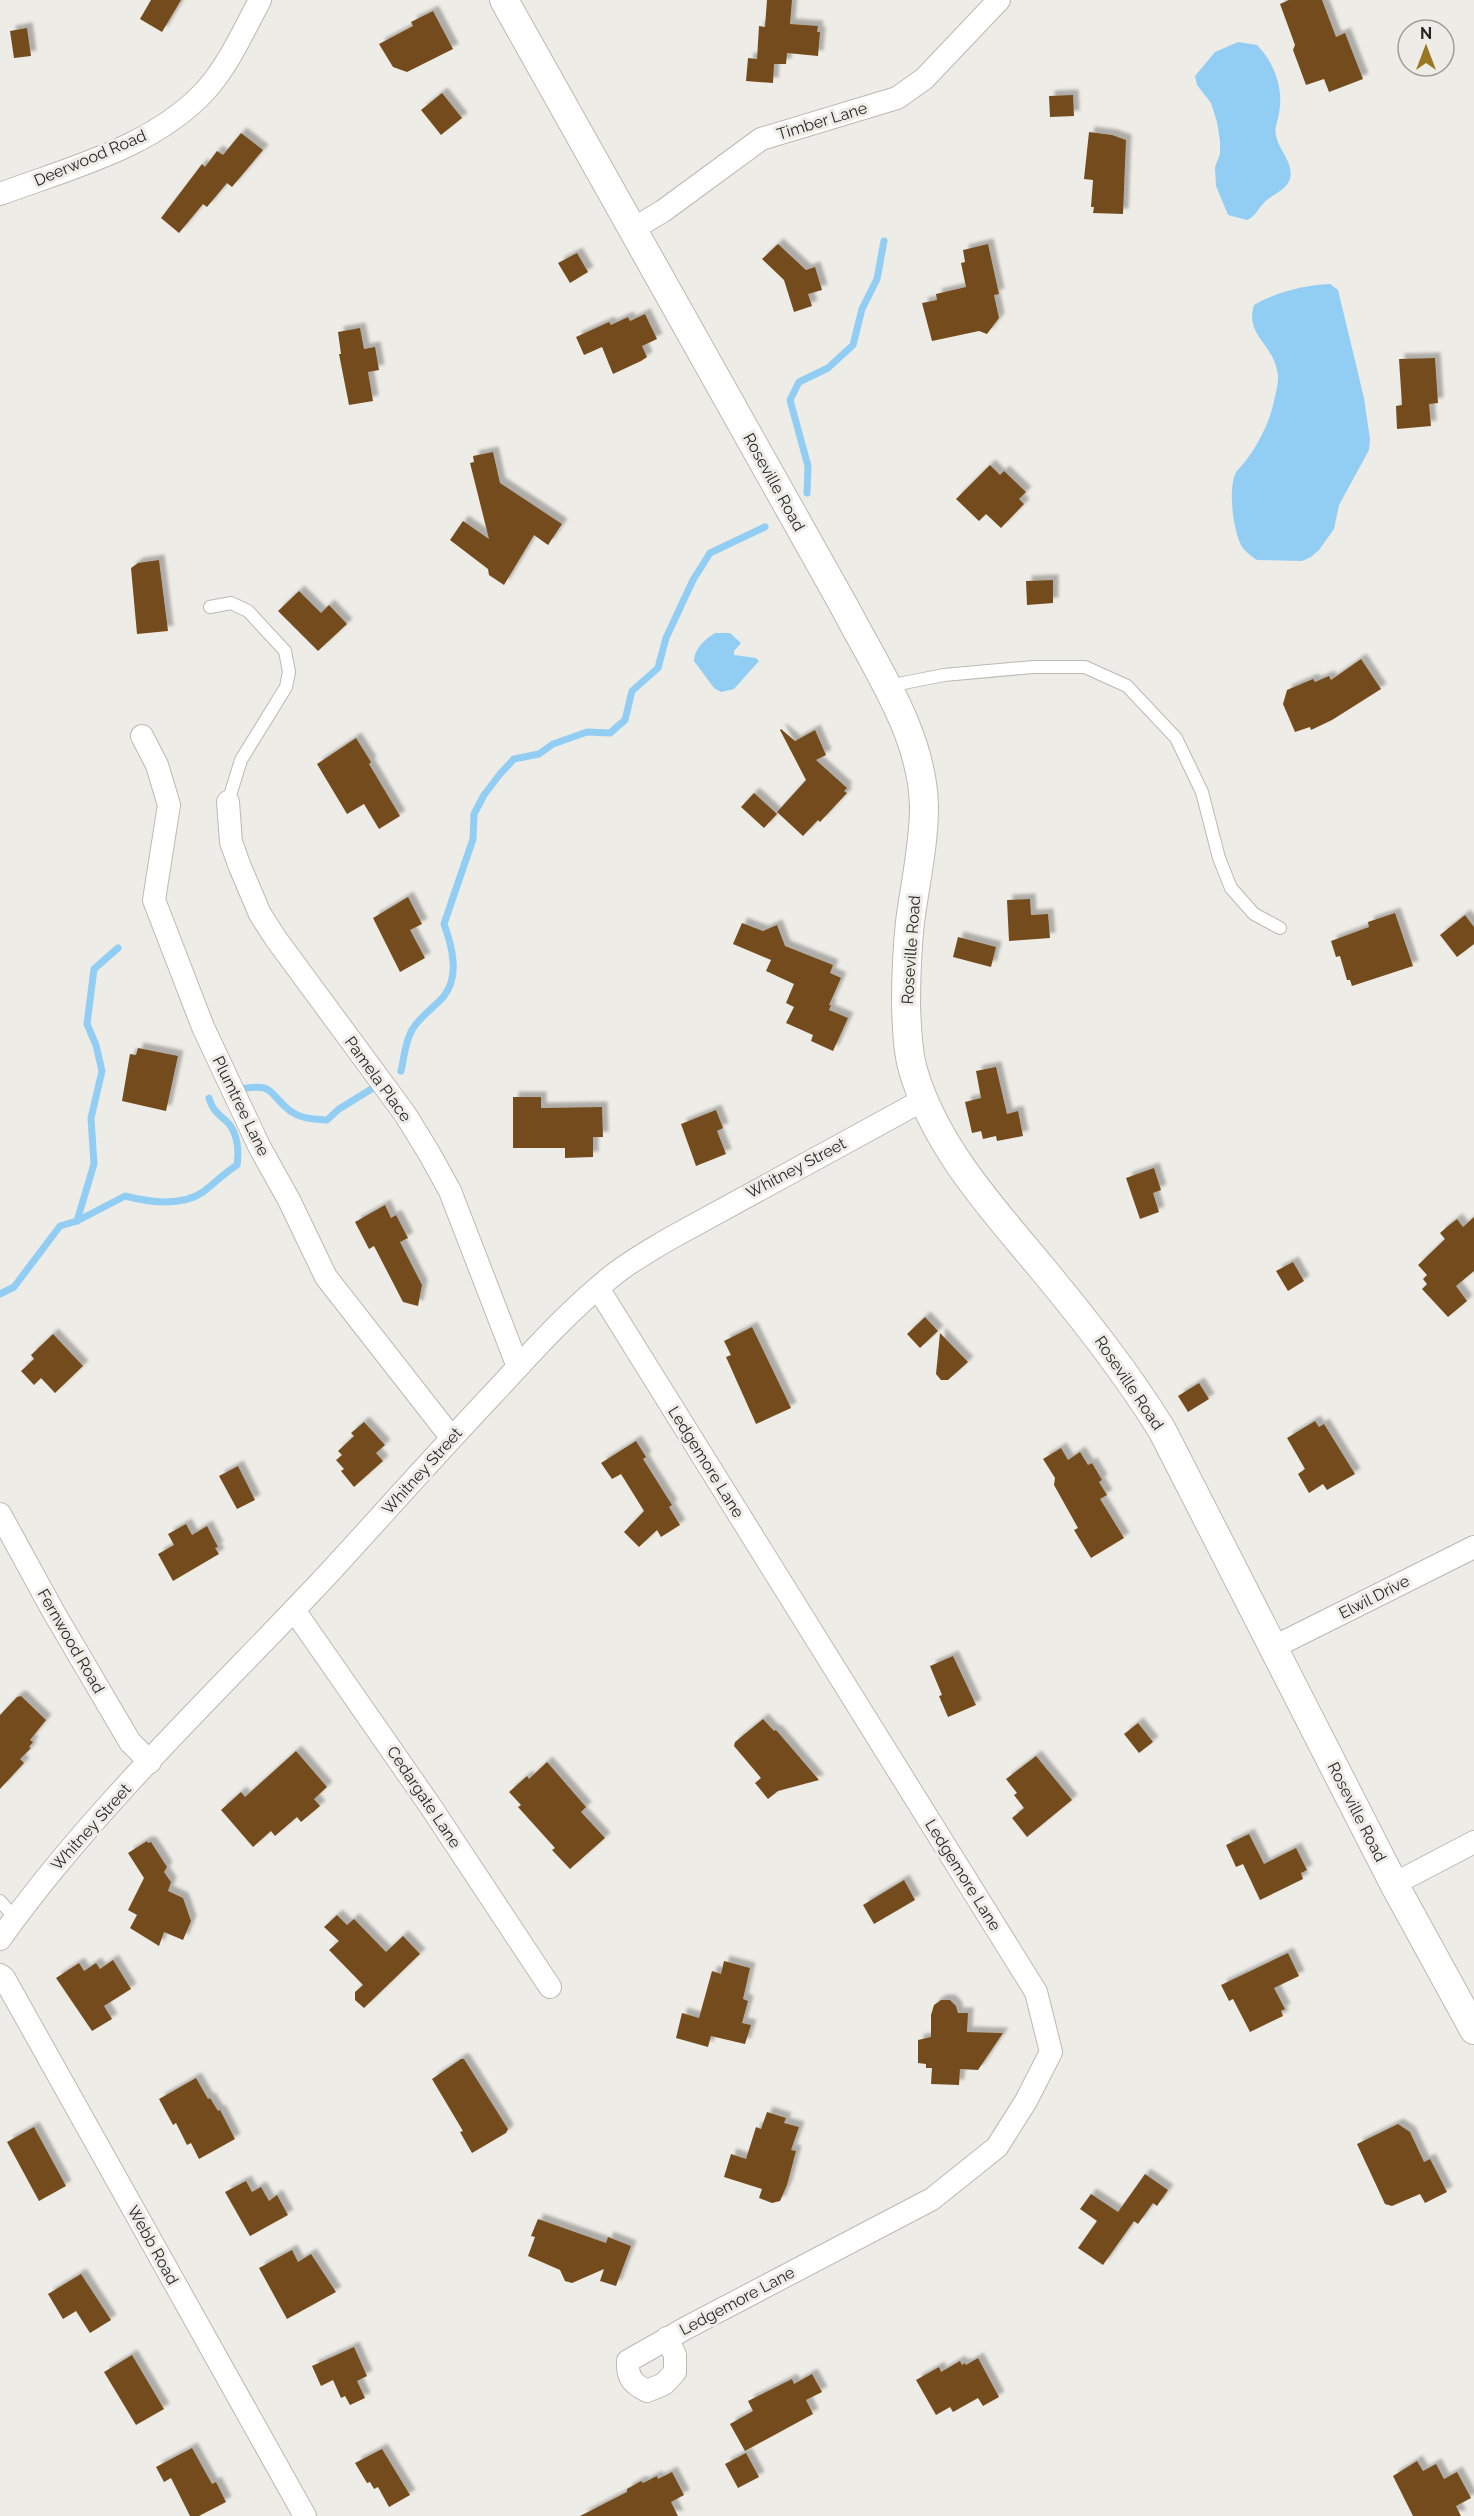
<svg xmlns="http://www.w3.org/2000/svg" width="1474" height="2516" font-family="Raleway,sans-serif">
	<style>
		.water { fill: #92cef4 }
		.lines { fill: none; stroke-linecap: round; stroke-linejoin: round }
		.stream { stroke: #92cef4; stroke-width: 7 }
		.building { fill: #734c1d; filter: url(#shadow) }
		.service-casing { stroke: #bcb9b4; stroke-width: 14 }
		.minor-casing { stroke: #bcb9b4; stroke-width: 24 }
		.tertiary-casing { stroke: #bcb9b4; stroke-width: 30 }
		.service { stroke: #fff; stroke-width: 12 }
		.minor { stroke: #fff; stroke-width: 22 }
		.tertiary { stroke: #fff; stroke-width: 28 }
		.labels { text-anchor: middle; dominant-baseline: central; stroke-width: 6; stroke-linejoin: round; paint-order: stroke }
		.street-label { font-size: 16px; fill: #272624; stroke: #eeece6 }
	</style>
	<defs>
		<filter id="shadow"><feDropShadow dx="5.5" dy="-5.5" stdDeviation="1.5" flood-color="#0004"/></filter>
	</defs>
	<rect width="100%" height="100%" fill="#eeece6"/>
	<!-- water -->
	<g class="water">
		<path d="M1238 42 1257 45C1274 62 1284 89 1279 113 1278 122 1274 127 1276 136 1279 151 1294 162 1290 179 1286 191 1270 195 1263 204 1257 210 1255 217 1247 220L1228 215 1216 186 1215 167 1220 154V141L1217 122 1211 103 1197 85 1195 76 1215 52Z"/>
		<path d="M1330 284 1338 290 1364 398 1370 439 1369 450 1339 505 1334 529 1319 550 1311 557 1302 561 1257 560C1251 556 1244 551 1241 545 1233 529 1229 494 1234 477 1236 470 1243 465 1247 459 1259 443 1270 421 1274 401 1276 391 1280 380 1277 370 1271 342 1245 334 1254 305 1276 292 1305 285 1330 284Z"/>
		<path d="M715 633H730L741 643 734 651V655L756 658 759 661 734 689 721 692 714 688 694 661C694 649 705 639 715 633Z"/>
	</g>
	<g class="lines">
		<!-- stream -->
		<g class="stream">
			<path d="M807 493 808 466 790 400 799 382 828 368 853 345 862 309 877 279 884 241"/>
			<path d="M401 1071C404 1058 405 1042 412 1030 420 1016 434 1008 444 996 460 976 452 946 444 924L473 839 474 814 484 795 500 774 514 759 539 754 553 744 587 732 610 733 625 720 632 691 658 668 666 638 693 580 710 553 765 527"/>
			<path d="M241 1089C275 1083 267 1092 289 1110 300 1119 314 1119 327 1120L339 1109 373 1088"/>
			<path d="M77 1221 94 1164 91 1118 102 1071 96 1045 87 1024 94 969 118 948"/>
			<path d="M0 1294 14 1287 60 1226 77 1221 125 1196C148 1202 181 1207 203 1192 215 1183 223 1174 237 1165 239 1152 238 1135 229 1124 219 1113 214 1114 209 1098"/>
		</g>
	</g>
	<!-- building -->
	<g class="building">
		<path d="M151 0H181L162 32 140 19Z"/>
		<path d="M767 0H792L790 24 818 26 817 32H820L818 56 787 53 786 64H774L773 83 746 81 748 58 757 59 759 26 765 27Z"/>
		<path d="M1289 0H1322L1336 37 1345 33 1363 79 1329 92 1324 79 1306 85 1293 50 1295 45 1280 4Z"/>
		<path d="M433 11 453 49 407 72 393 67 379 44 413 26 411 22Z"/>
		<path d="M27 28 31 56 14 58 10 31Z"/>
		<path d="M442 93 462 118 441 135 421 110Z"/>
		<path d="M1073 95 1074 116 1050 117 1049 96Z"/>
		<path d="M1089 132 1112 135 1126 140 1123 214 1093 213 1094 207H1091L1093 180 1084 179Z"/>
		<path d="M241 133 263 150 232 187 227 183 207 207 203 204 179 233 161 218 202 164 205 167 217 151 223 155Z"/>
		<path d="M778 244 806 270 815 267 822 290 808 294 812 306 794 312 784 280 762 259Z"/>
		<path d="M988 244 999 294 994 295 999 318 987 334 979 331 932 341 922 303 937 300 936 294 966 287 961 263 965 262 963 250Z"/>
		<path d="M577 253 588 272 570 283 558 263Z"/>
		<path d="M645 314 657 339 642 346 647 357 641 361 613 374 602 347 584 355 576 337 609 322 611 325 628 317 630 321Z"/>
		<path d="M360 328 364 349 375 347 379 370 368 372 373 401 349 405 339 354H341L338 332Z"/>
		<path d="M1435 358 1438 403 1429 404 1431 426 1397 429 1396 406 1402 405 1399 359Z"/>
		<path d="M493 452 500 483 562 524 548 545 534 535 504 585 489 575 488 569 450 540 463 521 489 539 470 463 474 462 473 456Z"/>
		<path d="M990 465 1000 475 1004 471 1026 492 1019 499 1024 504 1001 528 986 514 979 521 956 499Z"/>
		<path d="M159 560 168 631 137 634 131 568 138 563Z"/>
		<path d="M1053 580V603L1027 605 1026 581Z"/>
		<path d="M299 591 321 613 329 605 347 624 318 651 278 611Z"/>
		<path d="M1361 659 1381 689 1332 720 1311 730 1310 727 1295 732 1283 704 1287 690 1313 679 1315 682 1329 676 1331 680Z"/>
		<path d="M781 729 795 741 815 730 826 755 816 760 847 788 844 791 847 793 820 822 818 820 803 836 777 812 806 780 780 730Z"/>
		<path d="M356 738 371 762 369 764 400 816 379 829 364 804 347 814 317 764Z"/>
		<path d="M754 793 777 814 764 828 741 807Z"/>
		<path d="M408 897 422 924 410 930 425 958 400 972 373 918Z"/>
		<path d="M1030 899 1031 915 1048 914 1050 938 1009 941 1007 900Z"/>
		<path d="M1395 913 1413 966 1352 986 1350 980H1347L1340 956 1336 957 1331 941 1369 927 1368 922Z"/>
		<path d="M1465 915 1474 927V944L1457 957 1440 935Z"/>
		<path d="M742 923 763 931 777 925 785 946 833 965 830 973 841 978 829 1005H831L829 1010 848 1018 833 1051 811 1041 813 1035 786 1023 794 1007 786 1003 794 984 766 971 771 960 733 944Z"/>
		<path d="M958 937 996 947 991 967 953 957Z"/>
		<path d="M138 1048 178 1056 166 1111 122 1101 130 1054 136 1055Z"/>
		<path d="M996 1067 1007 1114 1018 1111 1023 1136 997 1141 996 1136 983 1139 981 1131 972 1133 965 1102 981 1098 976 1071Z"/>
		<path d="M513 1097H541V1108L602 1107 603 1137H593V1157L565 1158V1148H513Z"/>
		<path d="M716 1110 723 1128 717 1131 726 1154 696 1166 681 1124Z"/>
		<path d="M1154 1168 1161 1190 1153 1193 1159 1212 1140 1219 1126 1178Z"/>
		<path d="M385 1205 391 1218 396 1215 408 1238 400 1242 422 1285 418 1306 403 1302 374 1246 369 1249 355 1222Z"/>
		<path d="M1474 1217V1271L1456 1286 1467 1301 1448 1317 1422 1289 1427 1284 1423 1279 1427 1275 1418 1265 1445 1239 1440 1233 1448 1226 1457 1219 1463 1227Z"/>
		<path d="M1293 1262 1304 1281 1288 1291 1276 1271Z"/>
		<path d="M925 1317 938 1331 920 1348 907 1334Z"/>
		<path d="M752 1327 791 1408 756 1424 726 1357 731 1355 724 1341Z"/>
		<path d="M940 1333 968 1362 948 1380H941L936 1374Z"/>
		<path d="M53 1334 83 1366 55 1393 41 1378 34 1385 21 1371 34 1359 31 1355Z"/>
		<path d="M1199 1383 1209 1399 1188 1412 1178 1396Z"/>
		<path d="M1315 1421 1319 1427 1324 1424 1355 1474 1327 1490 1323 1484 1309 1493 1298 1474 1305 1469 1287 1438Z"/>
		<path d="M364 1422 385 1445 376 1453 383 1461 354 1487 341 1471 344 1469 336 1460 342 1455 338 1451 354 1436 351 1433Z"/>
		<path d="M636 1441 646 1457 643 1459 672 1505 669 1507 680 1525 661 1537 657 1530 639 1547 624 1532 644 1511 621 1474 612 1479 601 1463Z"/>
		<path d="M1061 1448 1068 1460 1080 1452 1088 1465 1092 1463 1102 1480 1099 1482 1107 1495 1100 1499 1124 1538 1091 1558 1074 1530 1078 1528 1054 1485 1055 1478 1043 1459Z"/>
		<path d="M238 1466 255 1500 237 1509 219 1476Z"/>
		<path d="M186 1524 192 1535 207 1526 218 1547 215 1548 219 1554 173 1581 158 1554 174 1545 168 1534Z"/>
		<path d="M953 1656 976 1705 948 1717 939 1696 942 1695 930 1666Z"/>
		<path d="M21 1696 46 1720 30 1740 33 1742 29 1747 31 1748 20 1759 24 1763 0 1789V1715L17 1697Z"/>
		<path d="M763 1719 774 1731 776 1730 819 1780 778 1791 768 1799 755 1783 761 1778 734 1746 735 1742Z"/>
		<path d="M1138 1723 1153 1742 1139 1753 1124 1734Z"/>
		<path d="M296 1751 327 1787 314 1799 320 1806 301 1822 297 1817 275 1836 271 1831 253 1847 221 1810 241 1792 245 1797Z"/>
		<path d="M1036 1756 1072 1800 1027 1837 1012 1818 1024 1808 1014 1795 1017 1793 1006 1779Z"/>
		<path d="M547 1762 586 1807 581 1812 605 1838 570 1869 552 1850 555 1848 518 1807 521 1805 509 1792 527 1776 529 1779Z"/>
		<path d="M1249 1834 1264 1864 1296 1848 1307 1870 1301 1873 1303 1879 1260 1900 1243 1864 1236 1867 1226 1845Z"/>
		<path d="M147 1841 148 1843 151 1842 167 1867 164 1872 171 1882 168 1891 183 1898 191 1921 183 1940 164 1932 159 1946 130 1928 137 1915 128 1910 144 1878 128 1853Z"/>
		<path d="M904 1880 915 1900 874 1924 863 1905Z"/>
		<path d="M337 1915 347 1925 354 1919 386 1952 403 1936 420 1954 364 2008 355 2000V1992L363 1985 329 1950 339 1941 324 1927Z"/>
		<path d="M1288 1953 1299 1976 1274 1988 1285 2009 1281 2011 1283 2016 1250 2032 1233 1999 1229 2001 1221 1985Z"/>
		<path d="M113 1960 131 1989 104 2006 112 2019 92 2031 56 1978 79 1963 84 1971 96 1963 100 1969Z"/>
		<path d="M724 1961 750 1968 743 1999 748 2001 742 2023 751 2025 745 2044 711 2036 708 2047 676 2038 682 2013 699 2018 712 1971 721 1974Z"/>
		<path d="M941 2000H950L956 2006 958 2013H968L967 2032 1003 2033 978 2070 960 2069 959 2085 931 2084 932 2068H926V2064L918 2063V2040L931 2037V2015L934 2005Z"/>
		<path d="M461 2059H464L508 2129 506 2133 472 2153 460 2132 463 2131 432 2079Z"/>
		<path d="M196 2078 208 2099 210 2098 218 2111 220 2110 235 2139 199 2159 191 2143 187 2145 176 2123 173 2125 159 2099Z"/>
		<path d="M767 2112 786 2118 784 2123 799 2127 791 2150 796 2151 787 2185 780 2201 772 2203 759 2198 762 2189 724 2177 731 2154 746 2159 756 2127 761 2129Z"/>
		<path d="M1398 2124 1410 2132 1424 2162 1430 2159 1447 2192 1425 2203 1420 2194 1392 2206 1385 2204 1357 2144Z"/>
		<path d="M34 2127 66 2186 39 2201 7 2142Z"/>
		<path d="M1145 2174 1168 2190 1157 2206 1153 2203 1138 2224 1134 2221 1103 2265 1078 2248 1097 2221 1080 2209 1091 2194 1118 2212Z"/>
		<path d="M246 2181 252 2192 261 2187 269 2201 277 2195 288 2215 250 2236 225 2192Z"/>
		<path d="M538 2219 606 2243 608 2237 631 2246 616 2286 600 2281 604 2269 572 2283 565 2281 560 2270 528 2256 535 2237 531 2236Z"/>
		<path d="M292 2250 298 2262 311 2254 336 2292 287 2319 259 2268Z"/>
		<path d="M81 2274 111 2320 90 2333 76 2311 63 2319 48 2294Z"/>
		<path d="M354 2347 367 2376 357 2381 365 2398 350 2405 345 2396 341 2398 333 2380 321 2386 312 2366Z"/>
		<path d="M132 2355 164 2409 136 2425 104 2372Z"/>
		<path d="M978 2358 999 2397 983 2406 978 2398 953 2412 950 2407 936 2415 916 2380 939 2367 941 2372 960 2361 962 2365 965 2363 966 2365Z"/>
		<path d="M812 2374 822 2392 806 2400 813 2414 745 2451 730 2424 753 2411 748 2401 792 2379 794 2384Z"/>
		<path d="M192 2448 212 2484 216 2482 226 2502 199 2516H190L171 2478 164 2482 156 2467Z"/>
		<path d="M382 2449 410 2495 389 2507 378 2487 374 2489 370 2482 367 2483 355 2463Z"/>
		<path d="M746 2453 759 2477 738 2488 725 2464Z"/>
		<path d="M1417 2461 1423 2471 1436 2464 1444 2479 1457 2472 1471 2498 1456 2506 1461 2516H1413L1393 2476Z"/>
		<path d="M672 2472 684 2495 671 2502 678 2516H580L627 2492V2489L641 2481 643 2483 657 2476 658 2479Z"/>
	</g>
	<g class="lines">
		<defs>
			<g id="service">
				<path d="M210 607 231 603 248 611 285 651 289 672 286 687 241 760 228 802"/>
				<path d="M888 686 944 675 1033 667H1085L1127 686 1176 738 1202 792 1219 858 1231 888 1254 914 1280 928"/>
				<path d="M0 1901 15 1918"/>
			</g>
			<g id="minor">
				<path d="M0 194C70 168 154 147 206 90 229 64 244 30 260 0"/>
				<path d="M633 229 663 211 761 139 897 98 924 79 999 0"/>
				<path d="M142 736 157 765 169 805 154 900 203 1027 259 1146 289 1200 326 1277 451 1437"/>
				<path d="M228 802 231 842 240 867 260 914 276 939 405 1114 429 1153 450 1191 518 1367"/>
				<path d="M598 1288 1036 1992 1051 2052 1026 2101 997 2147 932 2199 686 2328 628 2361C627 2378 633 2384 647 2391L664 2384 675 2372V2355L667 2338"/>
				<path d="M0 1514 53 1611 130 1742 150 1762"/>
				<path d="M294 1610 431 1807 550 1987"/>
				<path d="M1274 1647 1474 1547"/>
				<path d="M1394 1884 1474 1842"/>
				<path d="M0 1939C94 1807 219 1691 329 1573 384 1513 438 1452 494 1393 531 1353 569 1310 612 1276 629 1262 649 1251 669 1239L923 1100"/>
				<path d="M0 1975 4 1978 305 2516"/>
			</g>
			<path id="tertiary" d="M504 0 844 606C876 668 923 735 924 807 924 845 915 884 910 922 907 950 906 977 906 1005 907 1026 907 1049 913 1070 935 1146 991 1207 1041 1267 1084 1319 1126 1372 1162 1430L1394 1884 1474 2030"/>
		</defs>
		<!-- service casing -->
		<use href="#service" class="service-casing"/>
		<!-- minor casing -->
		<use href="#minor" class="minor-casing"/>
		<!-- tertiary casing -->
		<use href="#tertiary" class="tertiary-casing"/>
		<!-- service -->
		<use href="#service" class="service"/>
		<!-- minor -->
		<use href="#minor" class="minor"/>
		<!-- tertiary -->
		<use href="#tertiary" class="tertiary"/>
	</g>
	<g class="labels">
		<!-- street labels -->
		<g class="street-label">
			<text transform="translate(822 121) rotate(-17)">Timber Lane</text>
			<text transform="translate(90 158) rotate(-23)">Deerwood Road</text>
			<text transform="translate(774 482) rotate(61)">Roseville Road</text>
			<text transform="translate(911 950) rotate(-86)">Roseville Road</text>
			<text transform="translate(378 1079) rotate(54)">Pamela Place</text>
			<text transform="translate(241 1106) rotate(64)">Plumtree Lane</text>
			<text transform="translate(796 1168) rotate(-28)">Whitney Street</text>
			<text transform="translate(1129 1383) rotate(56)">Roseville Road</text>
			<text transform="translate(706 1462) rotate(58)">Ledgemore Lane</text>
			<text transform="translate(422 1471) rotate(-48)">Whitney Street</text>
			<text transform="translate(1374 1597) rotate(-27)">Elwil Drive</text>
			<text transform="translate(71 1641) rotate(60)">Fernwood Road</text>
			<text transform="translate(424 1797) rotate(56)">Cedargate Lane</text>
			<text transform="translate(1357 1812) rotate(63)">Roseville Road</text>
			<text transform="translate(91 1827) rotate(-48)">Whitney Street</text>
			<text transform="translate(963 1875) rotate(58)">Ledgemore Lane</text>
			<text transform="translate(153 2245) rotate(61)">Webb Road</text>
			<text transform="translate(737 2301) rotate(-28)">Ledgemore Lane</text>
		</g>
	</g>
	<!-- north arrow -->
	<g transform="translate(1426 48)"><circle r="28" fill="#eeece6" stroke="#9e9d98" stroke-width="1.5"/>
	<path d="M0-4.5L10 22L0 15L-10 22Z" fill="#9c7723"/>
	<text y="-9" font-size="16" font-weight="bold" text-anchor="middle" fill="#272624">N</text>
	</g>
</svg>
